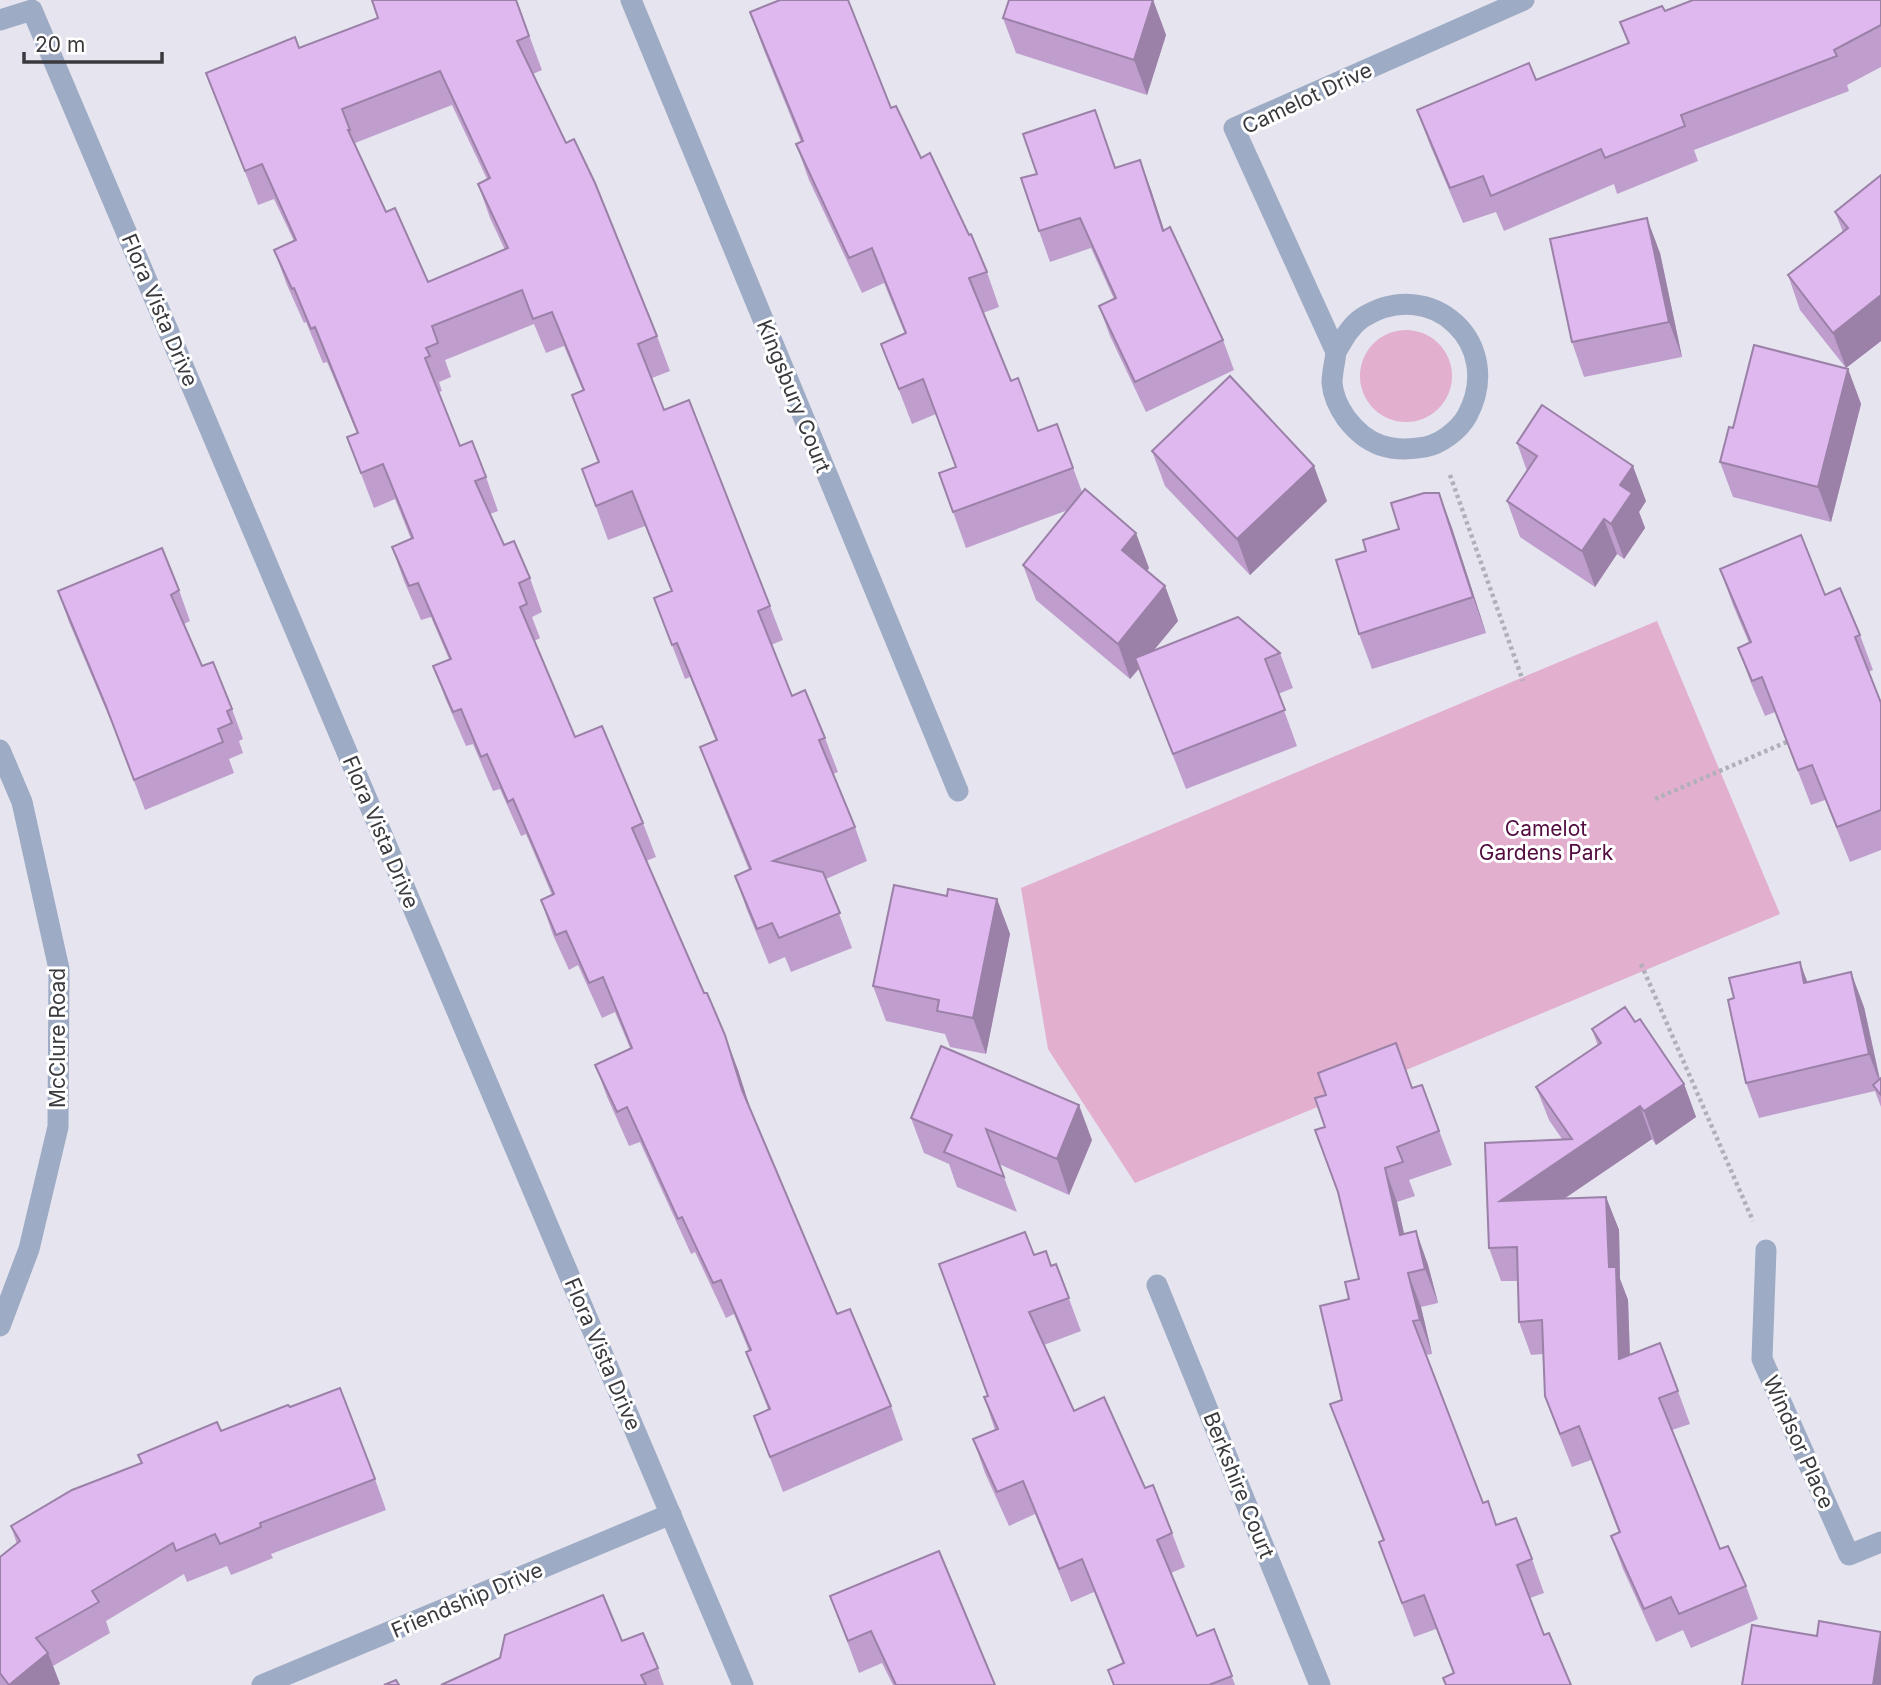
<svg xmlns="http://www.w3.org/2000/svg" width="1881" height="1685" font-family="Inter,sans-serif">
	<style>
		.green { fill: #e2afce }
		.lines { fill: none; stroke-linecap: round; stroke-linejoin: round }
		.path { stroke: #b1b0b9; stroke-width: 4.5; stroke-dasharray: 3.5 3.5; stroke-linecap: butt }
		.minor { stroke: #9eabc4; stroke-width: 21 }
		.wall { fill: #bf9ece; fill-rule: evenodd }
		.shaded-wall { fill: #9b81a7 }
		.building { fill: #deb8ef; stroke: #9b81a7; stroke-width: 2; fill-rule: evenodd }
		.labels { text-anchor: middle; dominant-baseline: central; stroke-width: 6; stroke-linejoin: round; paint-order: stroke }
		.street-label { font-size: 21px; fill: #3a3a3e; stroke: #fff }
		.park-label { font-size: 21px; fill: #530c3f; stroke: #fff }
	</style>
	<rect width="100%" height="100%" fill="#e5e4ef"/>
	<!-- green -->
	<g class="green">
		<circle cx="1406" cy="376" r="46"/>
		<path d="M1657 621 1780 914 1135 1183 1048 1049 1021 888Z"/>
	</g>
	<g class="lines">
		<!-- path -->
		<g class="path">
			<path d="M1450 475 1523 681"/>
			<path d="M1655 799 1789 741"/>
			<path d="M1641 964 1753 1221"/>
		</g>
		<!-- minor -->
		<g class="minor">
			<path d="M631 0 958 791"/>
			<path d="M0 20 32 10 743 1685"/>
			<path d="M1336 352C1343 340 1350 326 1362 318 1431 274 1506 344 1467 416 1459 430 1441 444 1425 447 1391 453 1367 446 1346 418 1339 408 1333 395 1332 383 1332 373 1335 362 1336 352L1234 128 1524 0"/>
			<path d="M0 750 22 802 59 969 58 1127 29 1249 0 1326"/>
			<path d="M1766 1250 1762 1359 1849 1555 1881 1542"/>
			<path d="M1157 1285 1320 1685"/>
			<path d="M262 1685 671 1514"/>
		</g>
	</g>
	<!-- wall -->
	<g class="wall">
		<path d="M371 0H516L542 70 533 74 657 336 670 371 652 378 664 410 770 606 783 640 771 645 792 696 825 738 838 772 833 774 855 827 867 861 826 879 852 948 791 972 785 957 769 964 747 910 735 876 749 870 713 782 700 747 716 741 690 677 685 679 654 598 671 591 645 526 608 540 582 469 598 463 572 395 583 391 564 346 546 353 534 324 445 360 451 377 439 382 442 391 439 392 460 446 486 477 498 511 490 514 504 545 530 578 542 612 532 617 540 638 534 641 575 737 643 823 656 857 646 861 738 1070 749 1105 837 1314 891 1406 903 1440 783 1492 754 1416 768 1409 746 1352 749 1351 734 1314 726 1318 695 1252 691 1254 640 1142 629 1146 608 1099 595 1065 630 1048 615 1012 602 1018 578 965 569 970 553 935 541 900 552 895 526 834 521 836 500 789 493 791 473 744 466 746 446 700 433 666 449 659 431 617 421 620 404 581 392 547 411 539 395 499 374 508 347 437 357 433 327 362 323 363 306 322 304 323 287 285 274 250 294 241 274 199 258 205 206 73 299 48 378 18ZM452 105 487 179 478 184 490 218 505 250 428 282 386 212 360 157 355 143Z"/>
		<path d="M1153 0 1166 35 1147 95 1016 53 1003 18Z"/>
		<path d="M1881 0V67L1847 85 1849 91 1694 150 1698 161 1617 194 1614 184 1504 231 1496 212 1463 223 1430 145 1417 110 1536 80 1628 43 1620 22 1665 11Z"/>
		<path d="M750 12 891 108 921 158 987 272 999 307 983 313 1011 381 1038 431 1057 424 1082 492 1149 568 1147 571 1165 586 1178 621 1154 650 1280 653 1293 688 1278 694 1297 746 1186 789 1139 669 1130 679 1036 600 1023 565 1068 510 966 548 939 473 956 467 936 414 912 424 881 344 905 334 884 283 862 293 809 180 796 144 801 142 763 48Z"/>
		<path d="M1095 110 1116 168 1151 190 1164 230 1223 340 1234 370 1146 412 1110 336 1099 306 1114 299 1091 248 1050 262 1039 231 1037 174Z"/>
		<path d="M1881 175V341L1846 368 1800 310 1788 275 1843 232 1835 212Z"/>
		<path d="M1660 253 1682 357 1584 377 1572 342Z"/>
		<path d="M1848 369 1861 404 1831 522 1733 497 1720 462 1733 428Z"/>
		<path d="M1517 443 1646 501 1639 512 1645 528 1624 559 1617 554 1595 587 1520 537 1507 501 1527 471Z"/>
		<path d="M1152 451 1327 501 1250 575 1165 486Z"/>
		<path d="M1439 493 1452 528 1486 633 1372 669 1359 634 1366 551 1399 529Z"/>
		<path d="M1720 569 1825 595 1860 635 1873 670 1868 672 1881 703V850L1850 862 1825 800 1811 805 1775 712 1765 716 1751 683 1738 648 1749 643 1733 605Z"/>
		<path d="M179 590 190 621 184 624 202 666 232 709 243 739 239 741 243 753 229 759 234 773 145 810 117 736 69 622 58 591Z"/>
		<path d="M947 896 997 899 1010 934 986 1054 950 1047 945 1034 886 1021 873 986Z"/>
		<path d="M1807 982 1864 1007 1880 1079 1881 1078V1107L1875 1091 1759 1118 1746 1083Z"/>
		<path d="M1635 1022 1684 1084 1696 1117 1656 1145 1652 1139 1564 1199 1606 1197 1619 1230 1620 1279 1628 1300 1630 1355 1678 1391 1690 1424 1672 1430 1720 1549 1746 1586 1758 1619 1691 1648 1683 1630 1656 1642 1623 1569 1611 1536 1619 1533 1591 1460 1572 1467 1557 1429 1545 1396 1543 1354 1531 1355 1519 1322 1518 1281H1501L1489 1248 1562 1139 1549 1120 1536 1087 1598 1046 1592 1029Z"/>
		<path d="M1422 1085 1452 1165 1409 1180 1415 1196 1397 1202 1404 1234 1416 1231 1428 1265 1438 1303 1421 1307 1432 1354 1426 1355 1483 1503 1496 1525 1532 1559 1544 1593 1530 1598 1453 1673 1436 1629 1414 1637 1379 1542 1383 1541 1330 1404 1342 1400 1349 1299 1359 1279 1325 1127 1412 1088Z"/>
		<path d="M911 1118 1092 1140 1069 1195 999 1164 1017 1212 957 1187 949 1164 924 1153Z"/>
		<path d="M1034 1255 1051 1265 1056 1264 1081 1331 1044 1345 1074 1411 1145 1488 1172 1533 1185 1567 1171 1573 1197 1636 1214 1629 1235 1685H1114L1123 1664 1094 1592 1071 1602 1035 1514 1009 1526 985 1473 973 1439 995 1430 984 1397 988 1396Z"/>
		<path d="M290 1407 375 1479 386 1510 271 1554 273 1558 231 1575 227 1566 187 1582 184 1574 106 1621 110 1633 53 1666 60 1684 58 1685H0V1557L17 1544 11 1526 141 1463 138 1455 221 1431Z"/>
		<path d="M830 1596 995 1685H893L882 1663 859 1673Z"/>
		<path d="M622 1641 658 1668 664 1685H441Z"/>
	</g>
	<!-- shaded-wall -->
	<g class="shaded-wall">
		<path d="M1153 0 1166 35 1147 95 1134 60Z"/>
		<path d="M1140 160 1151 190 1174 261 1163 231Z"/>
		<path d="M1647 218 1660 253 1682 357 1669 322Z"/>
		<path d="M1881 295V341L1846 368 1833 333Z"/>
		<path d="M1848 369 1861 404 1831 522 1818 487Z"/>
		<path d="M1314 466 1327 501 1250 575 1237 539Z"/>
		<path d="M1633 466 1646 501 1639 512 1645 528 1624 559 1611 524 1620 485Z"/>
		<path d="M1439 493 1452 528 1486 633 1473 597Z"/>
		<path d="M1604 519 1617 554 1595 587 1582 551Z"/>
		<path d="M1136 533 1149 568 1134 585 1122 550Z"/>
		<path d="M1165 586 1178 621 1130 679 1118 644Z"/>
		<path d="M997 899 1010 934 986 1054 973 1018Z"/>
		<path d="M1800 962 1813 997 1804 983Z"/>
		<path d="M1851 972 1864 1007 1881 1086 1869 1054Z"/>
		<path d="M725 1035 738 1070 755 1124 742 1090Z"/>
		<path d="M1684 1084 1696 1117 1656 1145 1644 1111Z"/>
		<path d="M1079 1105 1092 1140 1069 1195 1057 1159Z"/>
		<path d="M1640 1106 1652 1139 1512 1234 1500 1201Z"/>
		<path d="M1385 1168 1397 1202 1412 1269 1400 1235Z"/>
		<path d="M1606 1197 1619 1230 1620 1279 1628 1300 1631 1392 1619 1359 1609 1267Z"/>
		<path d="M1416 1231 1428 1265 1438 1303 1425 1269Z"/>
		<path d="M1408 1273 1421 1307 1432 1354 1420 1320Z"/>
		<path d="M1881 1635V1685H1873Z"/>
		<path d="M48 1653 60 1684 58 1685H9Z"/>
	</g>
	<!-- building -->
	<g class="building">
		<path d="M372 0H516L529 36 517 41 566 143 574 139 595 183 657 336 638 344 664 410 689 400 770 606 758 611 792 696 805 690 825 738 819 740 855 827 773 861 823 872 840 913 779 938 772 923 757 929 735 876 751 869 700 747 717 740 677 643 672 645 654 598 672 591 632 491 596 506 582 469 599 462 572 395 584 390 552 312 533 319 522 290 432 326 438 343 426 348 430 356 425 358 460 446 472 441 486 477 475 481 504 545 514 541 530 578 519 583 527 604 520 607 575 737 602 726 643 823 632 828 704 993H707L725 1035 742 1090 837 1314 850 1309 891 1406 770 1457 754 1416 770 1409 746 1352 751 1350 721 1280 713 1283 682 1217 678 1219 627 1107 617 1112 595 1065 632 1048 603 977 589 983 566 931 556 935 541 900 554 894 513 799 508 802 487 754 481 757 461 709 453 712 433 666 451 659 418 583 409 586 392 547 413 538 383 464 361 473 347 437 358 433 315 327 311 329 294 288 292 289 274 250 296 240 262 164 245 171 206 73 295 37 299 48 378 18ZM440 71 490 178 478 184 508 248 428 282 395 208 386 212 348 130H350L342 109Z"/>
		<path d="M780 0H848L891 108 896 106 921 158 930 153 969 235 971 234 987 272 969 278 1011 381 1018 378 1038 431 1057 424 1073 468 953 512 939 473 956 467 923 379 899 389 881 344 906 333 872 248 849 258 796 144 803 141 750 12Z"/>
		<path d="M1009 0H1153L1134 60 1003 18Z"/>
		<path d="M1693 0H1881V25L1834 50 1837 56 1681 115 1685 126 1605 158 1601 149 1491 196 1483 176 1450 188 1417 110 1529 63 1536 80 1629 43 1620 22 1662 6 1665 11Z"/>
		<path d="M1095 110 1115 168 1140 160 1163 231 1170 227 1223 340 1135 382 1099 306 1116 298 1080 218 1039 231 1021 178 1037 174 1023 134Z"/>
		<path d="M1881 175V295L1833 333 1788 275 1848 228 1835 212Z"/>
		<path d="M1647 218 1669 322 1572 342 1550 239Z"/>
		<path d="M1754 345 1848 369 1818 487 1720 462 1729 427 1733 428Z"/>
		<path d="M1230 376 1314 466 1237 539 1152 451Z"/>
		<path d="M1542 405 1633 466 1620 485 1632 493 1611 524 1604 519 1582 551 1507 501 1537 456 1517 443Z"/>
		<path d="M1085 489 1136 533 1122 550 1165 586 1118 644 1023 565Z"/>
		<path d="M1424 493H1439L1473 597 1359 634 1336 560 1366 551 1363 540 1399 529 1391 503Z"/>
		<path d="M1801 535 1825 595 1840 588 1860 635 1855 637 1881 703V810L1837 827 1812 765 1798 770 1762 677 1752 681 1738 648 1751 642 1720 569Z"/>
		<path d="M162 548 179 590 171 595 202 666 213 662 232 709 227 711 232 723 218 729 223 742 134 780 106 706 58 591Z"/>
		<path d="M1238 617 1280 653 1265 659 1285 710 1173 754 1135 658Z"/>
		<path d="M894 885 947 896 948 889 997 899 973 1018 937 1011 939 1000 873 986Z"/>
		<path d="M1800 962 1804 983 1851 972 1869 1054 1746 1083 1728 1000 1734 998 1729 978Z"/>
		<path d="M1625 1007 1635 1022 1640 1019 1684 1084 1644 1111 1640 1106 1500 1201 1606 1197 1609 1267H1616L1619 1359 1660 1343 1678 1391 1659 1398 1720 1549 1728 1546 1746 1586 1679 1614 1671 1597 1644 1609 1611 1536 1620 1532 1579 1426 1560 1434 1545 1396 1542 1320 1519 1322 1517 1247 1489 1248 1485 1143 1572 1139 1536 1087 1601 1043 1592 1029Z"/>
		<path d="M1396 1043 1412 1088 1422 1085 1439 1131 1397 1147 1403 1162 1385 1168 1400 1235 1416 1231 1425 1269 1408 1273 1420 1320 1413 1321 1483 1503 1488 1501 1496 1525 1516 1518 1532 1559 1517 1565 1544 1635 1549 1633 1571 1685H1446L1443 1678 1454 1673 1424 1595 1402 1603 1379 1542 1384 1540 1330 1404 1342 1400 1320 1306 1349 1299 1345 1282 1359 1279 1338 1192 1315 1130 1325 1127 1315 1098 1326 1095 1318 1073Z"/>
		<path d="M941 1046 1079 1105 1057 1159 986 1129 1004 1177 944 1152 952 1135 911 1118Z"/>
		<path d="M1881 1078V1095L1873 1085Z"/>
		<path d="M1025 1232 1034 1255 1046 1251 1051 1266 1056 1264 1069 1298 1029 1312 1074 1411 1104 1397 1145 1488 1153 1485 1172 1533 1157 1540 1197 1636 1214 1629 1232 1676 1209 1685H1114L1108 1670 1124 1663 1082 1559 1059 1569 1023 1481 997 1492 973 1439 998 1429 984 1397 988 1396 939 1264Z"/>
		<path d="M340 1388 375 1479 260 1523 261 1527 220 1544 215 1534 176 1551 173 1543 92 1591 99 1602 36 1638 48 1653 9 1685 0 1673V1557L20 1541 11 1526 72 1490 142 1463 138 1455 217 1422 221 1431 288 1405 290 1407Z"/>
		<path d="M939 1551 995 1685H896L871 1631 848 1641 830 1596Z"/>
		<path d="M603 1595 622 1641 643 1633 658 1668 641 1675 646 1685H441L500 1658 505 1635Z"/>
		<path d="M1819 1621 1881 1632 1873 1685H1742L1752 1625 1817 1636Z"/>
		<path d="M396 1680 399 1685H384Z"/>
	</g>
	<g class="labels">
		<!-- street labels -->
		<g class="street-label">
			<text transform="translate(1307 98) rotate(-25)">Camelot Drive</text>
			<text transform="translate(160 310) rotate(67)">Flora Vista Drive</text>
			<text transform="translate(794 396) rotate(68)">Kingsbury Court</text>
			<text transform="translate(381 832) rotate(67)">Flora Vista Drive</text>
			<text transform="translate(57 1038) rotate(-90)">McClure Road</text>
			<text transform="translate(603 1354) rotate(67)">Flora Vista Drive</text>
			<text transform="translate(1799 1442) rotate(66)">Windsor Place</text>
			<text transform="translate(1239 1485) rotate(68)">Berkshire Court</text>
			<text transform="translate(467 1600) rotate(-23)">Friendship Drive</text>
		</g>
		<!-- park labels -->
		<g class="park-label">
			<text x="1546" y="828">Camelot<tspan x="1546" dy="24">Gardens Park</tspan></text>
		</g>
	</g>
	<!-- scale -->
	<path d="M24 52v10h138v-10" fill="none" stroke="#3a3a3e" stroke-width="3.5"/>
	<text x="35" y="52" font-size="21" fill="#3a3a3e" stroke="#ffffff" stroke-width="5" paint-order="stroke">20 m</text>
</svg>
